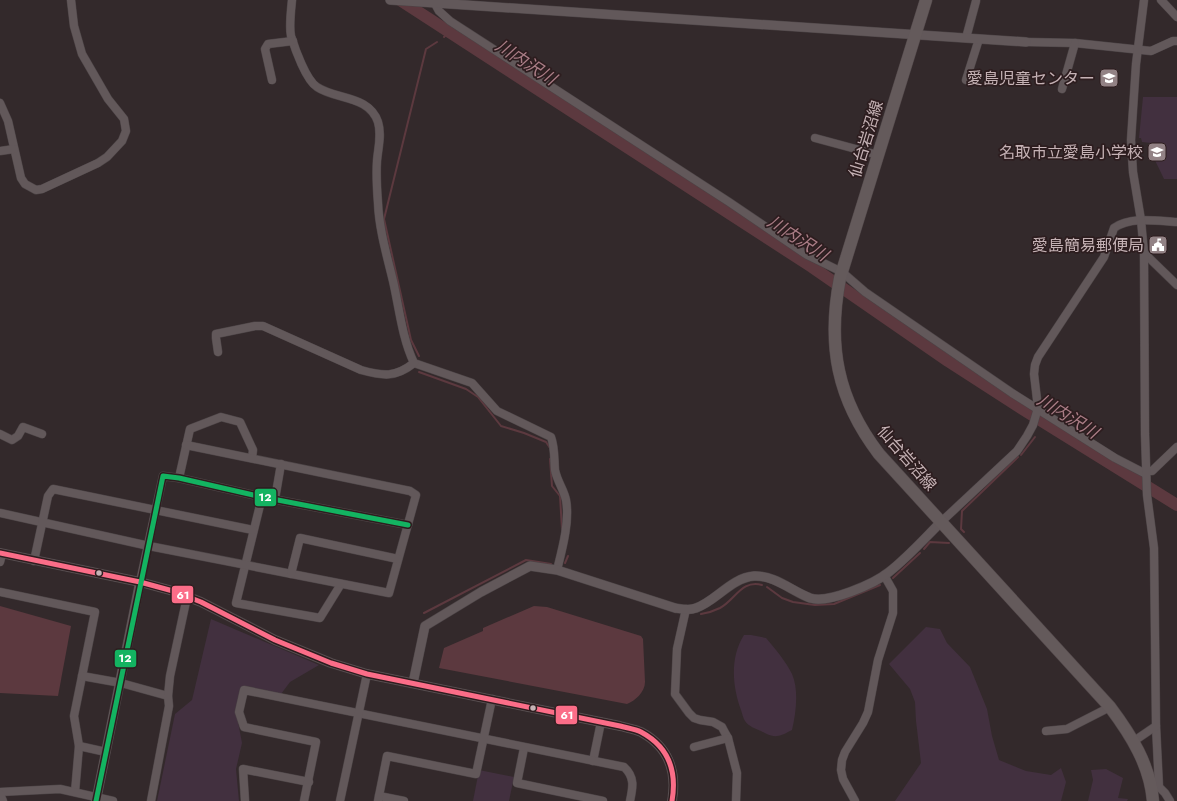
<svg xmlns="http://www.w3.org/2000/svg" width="1177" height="801" font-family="Jost,'Noto Sans JP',sans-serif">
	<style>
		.green { fill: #42303f }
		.water { fill: #5c393f }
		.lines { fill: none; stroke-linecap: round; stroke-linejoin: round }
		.stream { stroke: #5c393f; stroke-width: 2 }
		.river { stroke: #5c393f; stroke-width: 12 }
		.minor-casing { stroke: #4c4446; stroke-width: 9 }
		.tertiary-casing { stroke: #4c4446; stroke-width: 10 }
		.primary-casing { stroke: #504648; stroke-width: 13 }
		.minor { stroke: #62585a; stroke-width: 8 }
		.tertiary { stroke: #62585a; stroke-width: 9 }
		.primary { stroke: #645a5b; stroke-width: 12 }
		.bus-1-casing { stroke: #2d1d1f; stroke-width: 8 }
		.bus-2-casing { stroke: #2d1d1f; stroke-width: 8 }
		.bus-1 { stroke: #fb6d88; stroke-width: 5 }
		.bus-2 { stroke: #13b361; stroke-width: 5 }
		.bus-dot { fill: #c5b2b5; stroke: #2d1d1f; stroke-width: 1.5 }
		.labels { text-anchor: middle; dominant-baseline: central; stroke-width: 3.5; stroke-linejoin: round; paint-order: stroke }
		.poi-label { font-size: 16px; fill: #c5b2b5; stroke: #2d1d1f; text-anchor: end }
		.street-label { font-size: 16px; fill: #c5b2b5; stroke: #2d1d1f }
		.water-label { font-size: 17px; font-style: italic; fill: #aa7d86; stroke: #2d1d1f }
		.line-badge { stroke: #2d1d1f; stroke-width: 1.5 }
		.badge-label { font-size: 11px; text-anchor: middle; font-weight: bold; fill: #fff }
	</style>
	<rect width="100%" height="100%" fill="#33292b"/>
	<!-- green -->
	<g class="green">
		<path d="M1143 97H1177V179H1164L1151 152V143L1142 142 1141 138H1139Z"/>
		<path d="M211 619 319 665 290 682 281 694 242 687 236 711 242 743 236 769 239 801H157L175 714 192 700Z"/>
		<path d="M926 627 940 629 947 643 970 667 987 709 992 736 999 760 1026 771 1051 775 1061 768 1066 782 1061 801H895L921 763 916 721 915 702 910 689 889 664Z"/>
		<path d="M744 635H751L766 638C774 647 787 663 792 674 799 690 796 713 792 730 779 737 774 739 761 731 756 729 748 726 745 721 743 718 742 713 741 710 732 686 730 657 744 635Z"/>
		<path d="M1106 769 1123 778 1118 798 1128 799 1127 801H1088L1093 780 1091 770Z"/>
		<path d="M479 770 514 777 509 801H473Z"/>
	</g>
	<!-- water -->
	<g class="water">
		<path d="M0 606 71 626 58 696 0 693Z"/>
		<path d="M534 606 547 607 641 636 643 639 645 682C645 692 635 701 627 704L439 668 444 648 483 631V628Z"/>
	</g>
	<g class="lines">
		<!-- stream -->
		<g class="stream">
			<path d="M444 37 449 31"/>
			<path d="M419 356 411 340 384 219 426 49 437 42"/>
			<path d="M419 372 466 389 478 397 501 426 524 433 546 442 550 448"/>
			<path d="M1040 423 1041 419"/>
			<path d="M1021 455 1035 437"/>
			<path d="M550 459 552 486 560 496 562 529"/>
			<path d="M964 532 961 529 962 511 1018 457"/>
			<path d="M924 549 930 542 949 543"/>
			<path d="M565 563 568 556"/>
			<path d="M893 578 920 553"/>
			<path d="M767 587 782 598 793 602 815 605 834 604 880 585"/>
			<path d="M424 613 526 560 551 564"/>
			<path d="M701 614C707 613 714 611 720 608 735 600 742 579 762 585"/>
		</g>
		<!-- river -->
		<path class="river" d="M400 0 812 267 948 361 1024 410 1177 505"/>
		<defs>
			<g id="minor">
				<path d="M292 0C291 10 289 27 291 36 295 49 306 80 317 87 336 100 369 95 378 122 382 135 378 148 377 161 376 175 377 190 378 203 379 229 387 256 393 281 399 307 402 338 414 363L472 383 497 411 551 437C555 448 554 459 555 470 557 481 564 490 566 500 570 521 562 550 557 570"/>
				<path d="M433 0 439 11 450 21 729 202 807 255 842 272 865 292 1012 393 1115 458 1146 474"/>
				<path d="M1161 0 1177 17"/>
				<path d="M966 38 976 1"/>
				<path d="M1026 42 1075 43 1151 51 1173 41H1177"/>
				<path d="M272 80 265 49 268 44 293 41"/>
				<path d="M966 80 979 39"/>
				<path d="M1062 89 1075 43"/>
				<path d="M0 103 8 121 21 178 25 184 36 190 42 189 98 163 107 157 122 141 126 131 124 119 108 99 82 54 74 26 71 0"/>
				<path d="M815 138 878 155"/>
				<path d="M0 151 14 149"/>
				<path d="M1144 253 1177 285"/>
				<path d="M218 352 216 338V334L255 326H263L361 370C383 376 395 378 414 363"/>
				<path d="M0 434 12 440 18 436 23 427 42 434"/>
				<path d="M1146 471H1152L1177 447"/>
				<path d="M179 478 190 429 221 417 240 422 253 450 252 458"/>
				<path d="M262 497 236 603 320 618 341 584"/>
				<path d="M275 499 281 464"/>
				<path d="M0 513 149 546 389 593 416 495 410 491 186 445"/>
				<path d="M941 522 1017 451 1027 436 1033 425 1038 408 1034 374 1035 365 1038 357 1104 257 1114 228C1131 216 1158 221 1177 222"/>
				<path d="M34 561 48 496 53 489 253 530"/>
				<path d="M0 562 2 554"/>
				<path d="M291 574 300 538 398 559"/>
				<path d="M140 582 163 476 179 478 262 497 408 525"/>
				<path d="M0 592 95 612 74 716 79 746 75 792"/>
				<path d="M686 609 677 649 675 694 689 713 694 718 700 720 713 722 722 727 724 731 728 738 737 773 736 801"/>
				<path d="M82 676 121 683 168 696"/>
				<path d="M1156 726 1159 787 1165 793 1170 801"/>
				<path d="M1046 731 1067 729 1110 707"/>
				<path d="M1134 741 1156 726 1154 548 1147 495 1145 434 1144 253 1141 220 1133 172 1131 140 1136 64 1144 0"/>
				<path d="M79 746 106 752"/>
				<path d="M694 747 728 738"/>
				<path d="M524 748 517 783 603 801"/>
				<path d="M593 761 601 722"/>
				<path d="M0 792 60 789 113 801"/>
				<path d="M0 794 3 801"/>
				<path d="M379 796 404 801"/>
				<path d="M151 801 169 706 168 696 170 676 187 597"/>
				<path d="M245 801 243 769 309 782"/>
				<path d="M304 801 316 742 244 727 239 712 244 690 624 767C635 777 633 787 630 801"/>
				<path d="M340 801 367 674"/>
				<path d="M378 801 387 756 476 774 492 699"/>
				<path d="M855 801 843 779 841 770 842 760 845 752 863 723 868 712 878 660 893 613V591L884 575"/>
			</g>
			<g id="tertiary">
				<path d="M390 0 1026 42"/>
				<path d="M0 553 140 582 173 591 201 602 275 640 331 663 367 674 620 726C627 728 635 729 641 732 669 747 677 772 672 801"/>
				<path d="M413 683 425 626 481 592 530 566 557 570 675 608C681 609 689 611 696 608 716 601 731 578 754 576 774 575 792 591 810 598 828 604 874 584 889 572 908 557 924 539 941 522"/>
				<path d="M96 801 140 582"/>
			</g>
			<path id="primary" d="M926 0 840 278C827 345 837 399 879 454L1110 707C1131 735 1150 765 1153 801"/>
		</defs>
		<!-- minor casing -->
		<use href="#minor" class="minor-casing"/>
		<!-- tertiary casing -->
		<use href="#tertiary" class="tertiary-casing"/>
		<!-- primary casing -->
		<use href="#primary" class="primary-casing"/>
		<!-- minor -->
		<use href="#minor" class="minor"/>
		<!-- tertiary -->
		<use href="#tertiary" class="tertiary"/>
		<!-- primary -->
		<use href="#primary" class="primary"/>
		<defs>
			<path id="bus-1" d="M0 553 140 582 173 591 201 602 275 640 331 663 367 674 620 726C627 728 635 729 641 732 669 747 677 772 672 801"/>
			<path id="bus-2" d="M96 801 163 476 179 478 262 497 408 525"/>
		</defs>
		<!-- bus-1 casing -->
		<use href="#bus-1" class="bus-1-casing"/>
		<!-- bus-2 casing -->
		<use href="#bus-2" class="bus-2-casing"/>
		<!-- bus-1 -->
		<use href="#bus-1" class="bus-1"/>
		<!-- bus-2 -->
		<use href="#bus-2" class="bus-2"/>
	</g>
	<!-- icons -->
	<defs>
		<symbol id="school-square" viewBox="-11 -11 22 22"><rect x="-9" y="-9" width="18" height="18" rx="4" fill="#928285" stroke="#2d1d1f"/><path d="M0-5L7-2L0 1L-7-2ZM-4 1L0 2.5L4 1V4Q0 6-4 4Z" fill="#fff"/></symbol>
		<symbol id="civic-square" viewBox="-11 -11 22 22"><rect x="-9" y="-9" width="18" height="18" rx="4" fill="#928285" stroke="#2d1d1f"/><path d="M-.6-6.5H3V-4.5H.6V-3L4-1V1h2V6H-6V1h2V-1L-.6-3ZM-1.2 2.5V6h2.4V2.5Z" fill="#fff"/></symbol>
	</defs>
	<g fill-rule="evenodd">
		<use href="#school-square" x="1098" y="67" width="22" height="22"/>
		<use href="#school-square" x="1146" y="141" width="22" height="22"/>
		<use href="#civic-square" x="1147" y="234" width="22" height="22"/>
	</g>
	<!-- markers -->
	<g class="bus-dot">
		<circle cx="99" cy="573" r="3.5"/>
		<circle cx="533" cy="708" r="3.5"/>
	</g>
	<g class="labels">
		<!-- poi labels -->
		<g class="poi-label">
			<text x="1095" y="78">愛島児童センター</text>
			<text x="1143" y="152">名取市立愛島小学校</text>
			<text x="1144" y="245">愛島簡易郵便局</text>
		</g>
		<!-- street labels -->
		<g class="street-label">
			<text transform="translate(866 139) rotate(-73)">仙台岩沼線</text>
			<text transform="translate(907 458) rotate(49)">仙台岩沼線</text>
		</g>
		<!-- water labels -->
		<g class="water-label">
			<text transform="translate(526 62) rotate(33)">川内沢川</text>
			<text transform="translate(798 238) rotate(33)">川内沢川</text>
			<text transform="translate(1068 416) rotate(32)">川内沢川</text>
		</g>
	</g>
	<g class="line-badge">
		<rect x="254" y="488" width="23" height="19" rx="4" fill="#13b361"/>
		<rect x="171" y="585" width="23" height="19" rx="4" fill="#fb6d88"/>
		<rect x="114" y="649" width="23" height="19" rx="4" fill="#13b361"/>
		<rect x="555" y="705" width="23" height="20" rx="4" fill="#fb6d88"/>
	</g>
	<g class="badge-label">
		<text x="265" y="501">12</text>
		<text x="183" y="599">61</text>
		<text x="125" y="662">12</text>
		<text x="567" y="719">61</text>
	</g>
</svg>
